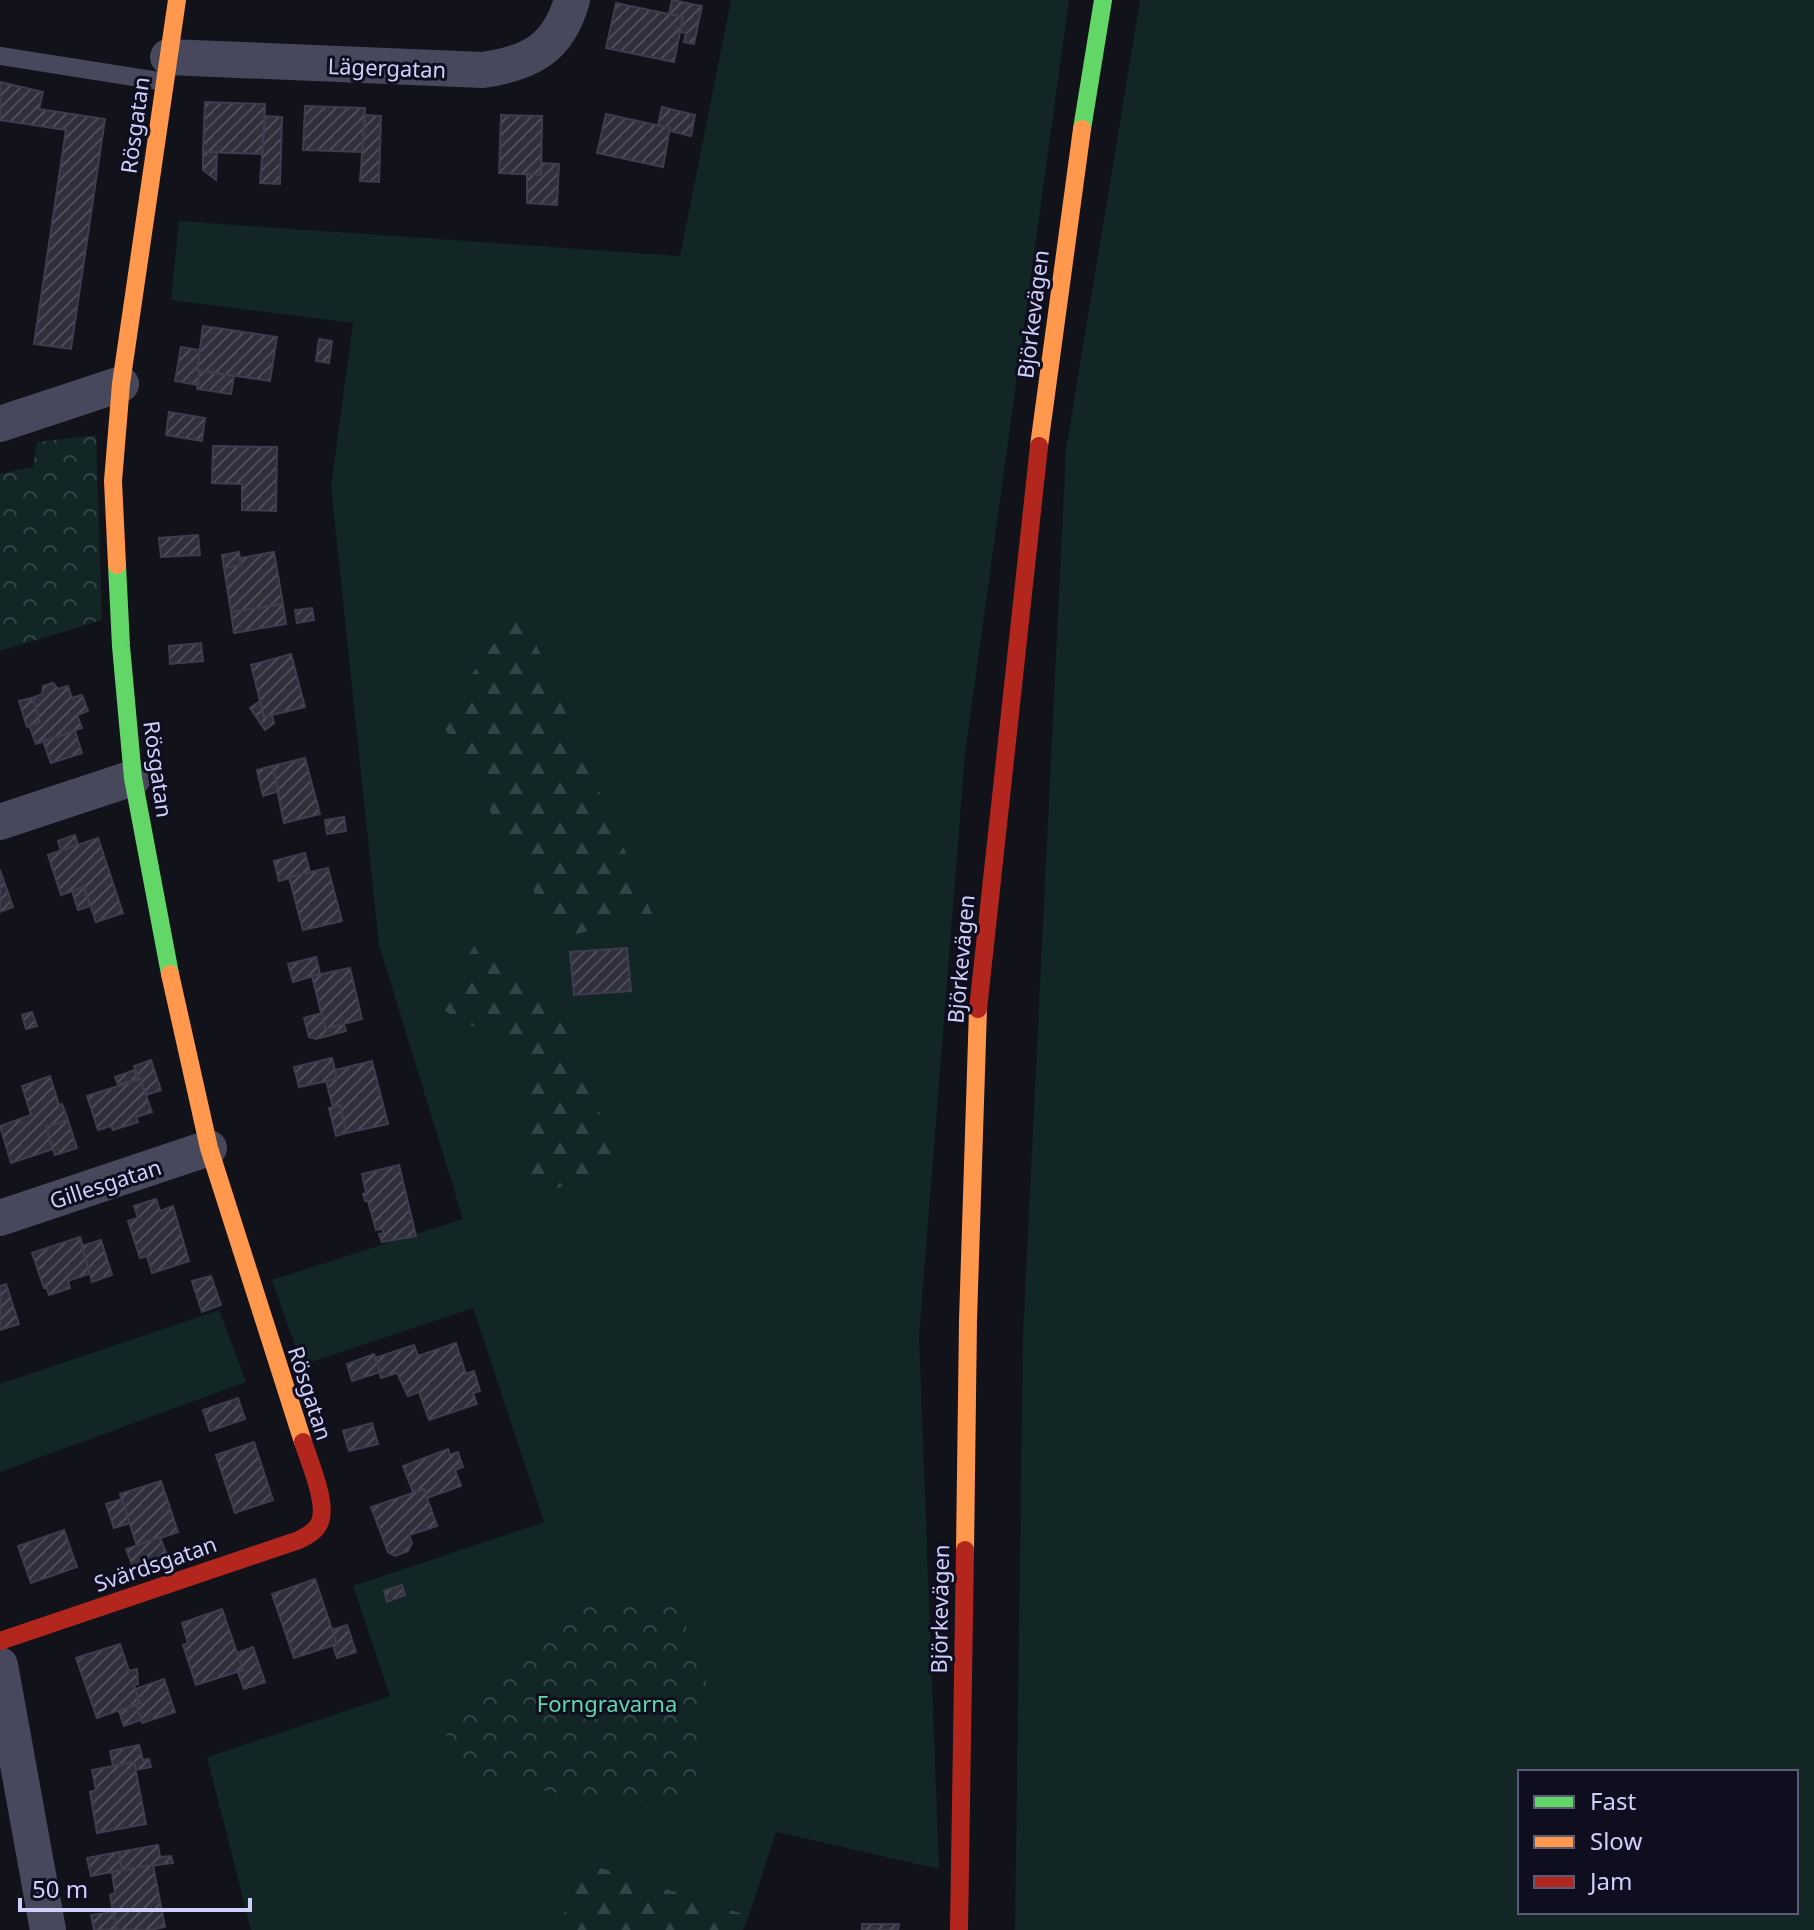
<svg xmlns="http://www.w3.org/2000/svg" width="1814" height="1930" font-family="'Noto Sans',sans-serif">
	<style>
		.grass { fill: #122625; fill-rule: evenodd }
		.forest { fill: url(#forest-firs) }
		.park { fill: url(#park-crowns) }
		.building { fill: url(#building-hatch); stroke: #3e3c4e; stroke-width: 2 }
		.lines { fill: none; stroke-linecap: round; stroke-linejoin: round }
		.lane { stroke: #47485c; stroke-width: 18 }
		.street { stroke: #47485c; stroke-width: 36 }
		.fast { stroke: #63d668; stroke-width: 18 }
		.slow { stroke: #ff974d; stroke-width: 18 }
		.jam { stroke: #b3261e; stroke-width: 18 }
		.labels { text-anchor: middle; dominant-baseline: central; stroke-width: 6; stroke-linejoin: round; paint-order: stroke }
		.street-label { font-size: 22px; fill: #d0cffc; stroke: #0f0e1f }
		.park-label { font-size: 22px; fill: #61d7ae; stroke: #0f0e1f }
	</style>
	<defs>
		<pattern id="forest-firs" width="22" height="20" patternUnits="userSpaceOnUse" patternTransform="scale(2)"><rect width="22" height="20" fill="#122625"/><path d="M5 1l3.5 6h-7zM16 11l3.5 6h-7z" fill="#334446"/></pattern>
		<pattern id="park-crowns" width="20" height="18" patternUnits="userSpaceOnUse" patternTransform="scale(2)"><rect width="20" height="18" fill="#122625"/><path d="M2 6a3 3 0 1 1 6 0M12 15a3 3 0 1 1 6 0" fill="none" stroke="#334446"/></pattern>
		<pattern id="building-hatch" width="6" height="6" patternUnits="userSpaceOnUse" patternTransform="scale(2)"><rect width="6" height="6" fill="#30303d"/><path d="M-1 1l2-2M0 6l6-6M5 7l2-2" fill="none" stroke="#4d4d5a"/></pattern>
	</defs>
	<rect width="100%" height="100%" fill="#12121b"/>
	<!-- grass -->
	<g class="grass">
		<path d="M731 0H1069L965 754 919 1336 939 1869 776 1832 749 1916 583 1862 558 1930H251L207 1757 390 1696 353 1586 544 1522 473 1308 302 1365 272 1280 463 1219 379 945 331 486 353 323 171 300 179 221 680 256Z"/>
		<path d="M1140 0H1814V1930H1015L1023 1336 1066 450ZM1520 1772H1796V1912H1520Z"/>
		<path d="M219 1310 246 1382 0 1472V1384Z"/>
	</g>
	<!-- forest -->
	<g class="forest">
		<path d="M520 607 653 916 559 938 440 719Z"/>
		<path d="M475 944 548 986 621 1165 530 1198 527 1055 439 1008Z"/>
		<path d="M583 1862 749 1916 743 1930H558Z"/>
	</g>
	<!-- park -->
	<g class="park">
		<path d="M96 435 102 620 0 651V474L33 467 37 442Z"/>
		<path d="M568 1601 673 1604 708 1664 695 1786 643 1808 478 1779 446 1735Z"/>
	</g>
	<!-- building -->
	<g class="building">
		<path d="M672 0 702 6 694 44 684 42 686 33 680 32 683 17 669 14Z"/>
		<path d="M616 3 683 17 674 62 606 48Z"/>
		<path d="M0 82 43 92 39 109 105 119 71 349 34 344 66 130 0 120Z"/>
		<path d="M205 102 265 104 263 154 203 152Z"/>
		<path d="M305 106 365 108 363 152 303 150Z"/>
		<path d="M662 107 695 115 691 136 670 131V128L658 125Z"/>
		<path d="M606 114 670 128 663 167 597 153Z"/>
		<path d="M365 115 381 116 379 182 360 181Z"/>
		<path d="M501 115 542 116 541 175 499 173Z"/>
		<path d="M265 116 282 117 280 184 260 183Z"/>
		<path d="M203 152H217L216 180 203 170Z"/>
		<path d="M541 163 559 164 557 205 527 203V174L541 175Z"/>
		<path d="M203 326 277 337 270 381 197 370Z"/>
		<path d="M319 339 332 341 329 363 316 361Z"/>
		<path d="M181 347 200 350 197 370 200 371 198 385 175 381Z"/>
		<path d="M200 371 234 376 231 394 197 389Z"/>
		<path d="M169 412 205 418 202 441 166 435Z"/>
		<path d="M213 446 277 447 276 511 242 510V484L212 483Z"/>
		<path d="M198 535 200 555 161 557 159 538Z"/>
		<path d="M239 552 241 565 224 568 222 555Z"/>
		<path d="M274 552 283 604 231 612 224 568 241 565 240 558Z"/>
		<path d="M283 604 286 624 234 633 231 612Z"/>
		<path d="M312 608 314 620 297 623 295 610Z"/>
		<path d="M201 643 203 661 170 664 169 646Z"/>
		<path d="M291 654 305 707 264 717 251 665Z"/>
		<path d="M53 683 58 689 68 686 72 698 82 695 88 711 77 715 82 728 36 744 29 725 40 722 32 698 42 694 43 686Z"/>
		<path d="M32 698 40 722 27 727 19 701Z"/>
		<path d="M260 701 264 717 272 715 274 723 265 730 250 708Z"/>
		<path d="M75 731 82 753 51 763 43 741Z"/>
		<path d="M305 758 320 814 284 823 272 766Z"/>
		<path d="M272 766 279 791 263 796 257 770Z"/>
		<path d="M344 817 346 831 327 834 325 820Z"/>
		<path d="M75 835 78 845 61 851 58 841Z"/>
		<path d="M98 838 123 913 96 922 84 887 61 895 48 855Z"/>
		<path d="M305 853 310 872 279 881 274 861Z"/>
		<path d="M328 868 342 921 303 930 289 877Z"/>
		<path d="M0 870 13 907 0 912Z"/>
		<path d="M84 887 90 906 78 910 72 891Z"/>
		<path d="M627 948 631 991 574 995 570 952Z"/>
		<path d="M316 957 320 974 293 982 288 964Z"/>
		<path d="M350 968 362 1019 325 1029 312 976Z"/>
		<path d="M32 1012 37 1026 26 1029 22 1015Z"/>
		<path d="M322 1013 325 1029 344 1024 346 1031 316 1039 309 1037 304 1018Z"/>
		<path d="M332 1058 337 1079 299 1087 294 1067Z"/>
		<path d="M151 1060 161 1090 146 1095 134 1066Z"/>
		<path d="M372 1061 388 1124 346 1133 340 1105 333 1107 326 1081 337 1079 335 1070Z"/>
		<path d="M134 1070 137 1079 118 1085 115 1077Z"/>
		<path d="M50 1076 59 1105 62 1104 68 1120 46 1127 53 1149 11 1163 0 1126 31 1115 22 1086Z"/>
		<path d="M140 1079 152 1112 136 1117 138 1122 113 1130 111 1126 98 1130 87 1096Z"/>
		<path d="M340 1105 346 1133 336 1136 329 1108Z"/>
		<path d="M68 1120 77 1148 55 1155 46 1127Z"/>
		<path d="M399 1165 416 1236 382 1242 379 1234 384 1233 382 1229 376 1230 368 1201H365L363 1194 366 1193 362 1174Z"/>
		<path d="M156 1199 160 1211 173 1206 189 1261 152 1273 147 1256 140 1258 128 1221 138 1218 134 1206Z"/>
		<path d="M80 1237 91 1273 68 1281 70 1288 49 1295 47 1288H44L32 1253Z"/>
		<path d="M101 1240 112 1275 92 1282 82 1246Z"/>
		<path d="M211 1276 221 1305 202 1312 192 1281Z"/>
		<path d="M6 1284 19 1324 0 1330V1286Z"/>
		<path d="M456 1343 466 1374 474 1371 480 1391 473 1393 477 1404 429 1420 419 1392 408 1396 397 1373 381 1378 375 1358 414 1345 418 1356Z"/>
		<path d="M374 1354 380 1372 352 1381 347 1364Z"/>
		<path d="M238 1398 245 1419 210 1431 203 1410Z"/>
		<path d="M372 1423 378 1444 349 1451 343 1431Z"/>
		<path d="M254 1442 273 1500 235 1513 216 1455Z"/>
		<path d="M448 1449 450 1455 458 1452 463 1467 455 1470 461 1486 427 1498 424 1489 413 1492 403 1466Z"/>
		<path d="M161 1481 178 1532 137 1546 120 1494Z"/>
		<path d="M424 1489 437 1526 409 1535 412 1543 408 1551 395 1556 388 1552 371 1507Z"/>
		<path d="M122 1499 130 1523 114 1528 106 1504Z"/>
		<path d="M64 1530 77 1567 31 1583 18 1546Z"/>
		<path d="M160 1537 167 1555 133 1567 126 1549Z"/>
		<path d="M315 1579 337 1644 294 1658 272 1594Z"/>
		<path d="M402 1585 405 1595 387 1602 384 1591Z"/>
		<path d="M222 1609 243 1670 196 1685 183 1645 188 1643 182 1623Z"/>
		<path d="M347 1625 356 1652 337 1658 333 1645 337 1644 332 1630Z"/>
		<path d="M120 1644 129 1671 137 1669 138 1684 134 1685 140 1703 97 1718 76 1658Z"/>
		<path d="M253 1647 265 1682 244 1689 238 1672 243 1670 237 1653Z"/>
		<path d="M164 1679 175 1712 142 1723 136 1705 140 1703 135 1689Z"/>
		<path d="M136 1705 141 1720 124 1726 119 1711Z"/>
		<path d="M139 1745 143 1760 149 1759 151 1767 135 1770 134 1762 113 1766 110 1751Z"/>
		<path d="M134 1762 146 1824 97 1833 90 1792 96 1790 92 1770Z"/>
		<path d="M158 1845 160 1857 171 1856 173 1863 122 1870 119 1852Z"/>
		<path d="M119 1852 122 1870 91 1876 87 1858Z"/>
		<path d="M153 1865 165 1927 149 1930H116L110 1895 115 1893 112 1872Z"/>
		<path d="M113 1912 116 1930H94L91 1915Z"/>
		<path d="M862 1924H899L898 1930H862Z"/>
	</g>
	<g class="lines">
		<!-- lane -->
		<path class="lane" d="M0 56 165 82"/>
		<!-- street -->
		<g class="street">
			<path d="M168 57 483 70C530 63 558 49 572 0"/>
			<path d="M0 424 121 384"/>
			<path d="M0 822 133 778"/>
			<path d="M0 1218 209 1148"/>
			<path d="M0 1665 48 1930"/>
		</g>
		<!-- fast -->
		<g class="fast">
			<path d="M1082 129 1103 0"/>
			<path d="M117 565 121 646 133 778 170 974"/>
		</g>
		<!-- slow -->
		<g class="slow">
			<path d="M1039 446 1082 129"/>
			<path d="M117 565 113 481 121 384 177 0"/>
			<path d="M170 974 209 1148 303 1442"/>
			<path d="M965 1550 968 1320 978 1009"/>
		</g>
		<!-- jam -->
		<g class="jam">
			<path d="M978 1009 1039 446"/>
			<path d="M0 1641 299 1540C307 1536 315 1532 319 1524 329 1506 309 1461 303 1442"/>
			<path d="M959 1930 965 1550"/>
		</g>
	</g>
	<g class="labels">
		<!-- street labels -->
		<g class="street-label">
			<text transform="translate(387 67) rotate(2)">Lägergatan</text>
			<text transform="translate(134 125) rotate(-82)">Rösgatan</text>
			<text transform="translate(1032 314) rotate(-83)">Björkevägen</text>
			<text transform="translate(159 769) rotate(82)">Rösgatan</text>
			<text transform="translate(960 959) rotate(-85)">Björkevägen</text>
			<text transform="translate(105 1183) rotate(-18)">Gillesgatan</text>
			<text transform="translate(311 1393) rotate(72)">Rösgatan</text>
			<text transform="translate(155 1563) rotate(-19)">Svärdsgatan</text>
			<text transform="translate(939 1609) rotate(-89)">Björkevägen</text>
		</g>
		<!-- park labels -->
		<g class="park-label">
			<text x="607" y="1703">Forngravarna</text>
		</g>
	</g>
	<!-- legend -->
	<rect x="1518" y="1770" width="280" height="144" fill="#0f0e1f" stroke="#5c5b77" stroke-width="2"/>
	<rect x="1534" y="1796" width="40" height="12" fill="#63d668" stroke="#5c5b77" stroke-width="2"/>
	<text x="1590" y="1810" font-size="24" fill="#d0cffc">Fast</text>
	<rect x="1534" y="1836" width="40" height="12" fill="#ff974d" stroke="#5c5b77" stroke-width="2"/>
	<text x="1590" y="1850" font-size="24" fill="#d0cffc">Slow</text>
	<rect x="1534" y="1876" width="40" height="12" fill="#b3261e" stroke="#5c5b77" stroke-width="2"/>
	<text x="1590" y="1890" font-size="24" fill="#d0cffc">Jam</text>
	<!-- scale -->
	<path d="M20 1898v12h230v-12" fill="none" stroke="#d0cffc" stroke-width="4"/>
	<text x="32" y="1898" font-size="24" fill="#d0cffc" stroke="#0f0e1f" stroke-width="6" paint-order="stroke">50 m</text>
</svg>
